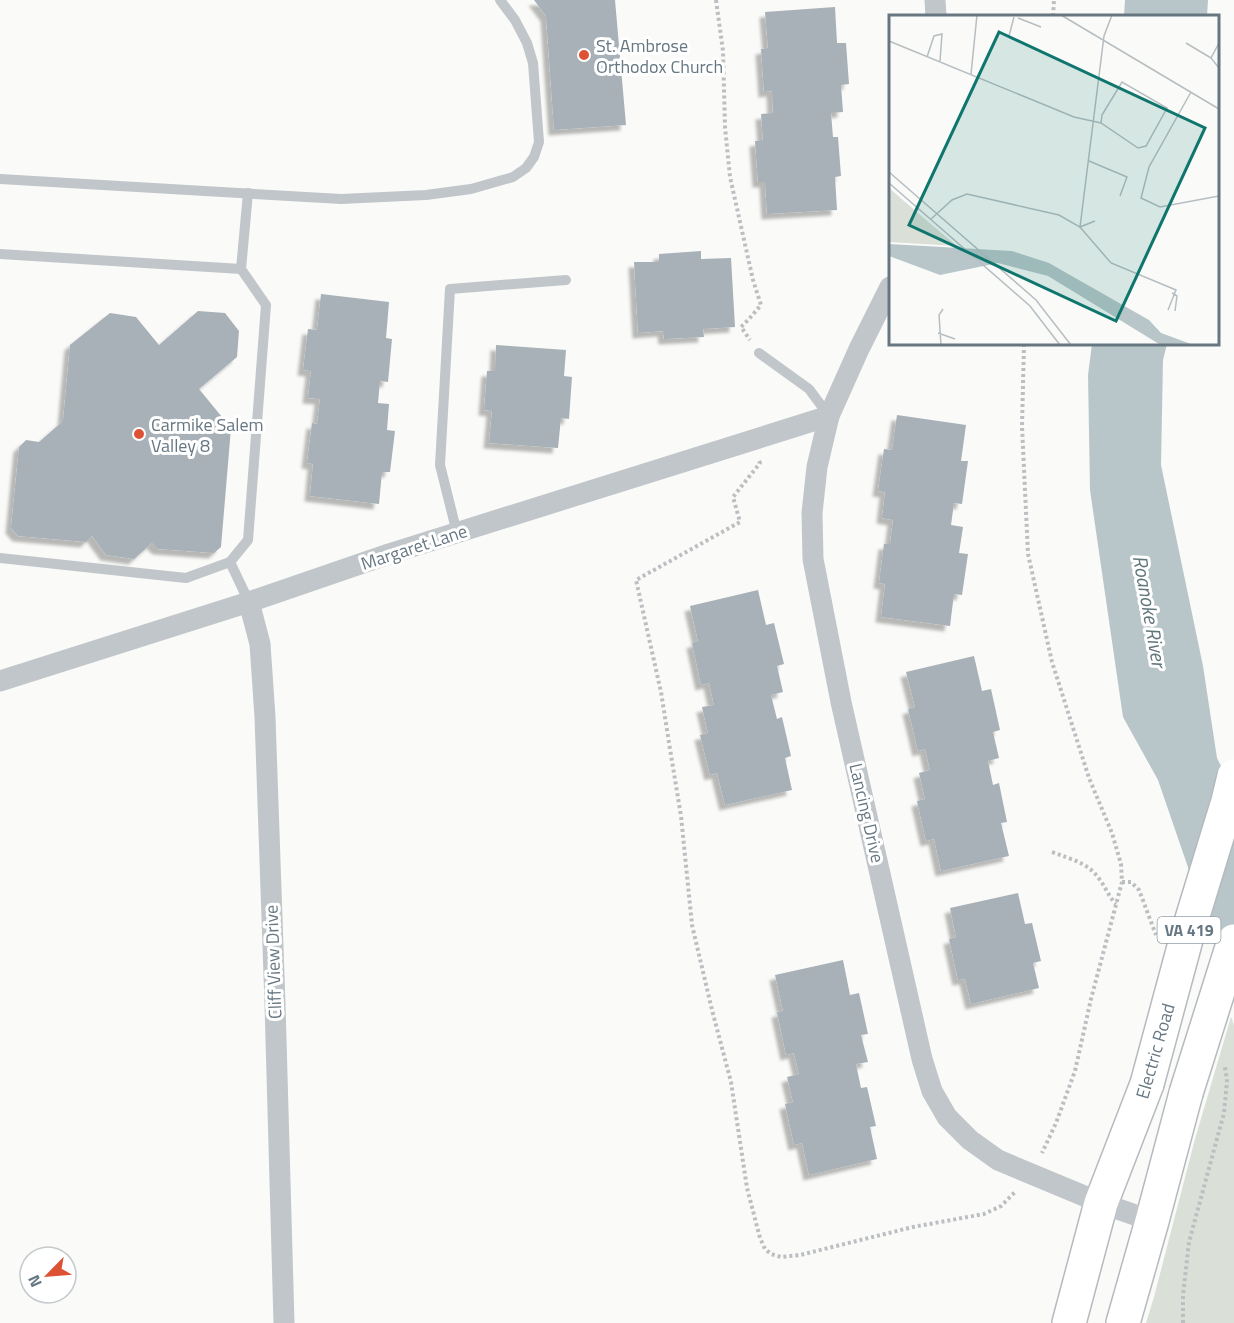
<svg xmlns="http://www.w3.org/2000/svg" width="1234" height="1323" font-family="'Titillium Web',sans-serif">
	<style>
		.green { fill: #dadfd7 }
		.water { fill: #b9c6c9 }
		.building { fill: #a8b1b7; filter: url(#shadow) }
		.lines { fill: none; stroke-linecap: round; stroke-linejoin: round }
		.primary-casing { stroke: #b5babe; stroke-width: 36 }
		.path { stroke: #bcbfc2; stroke-width: 4; stroke-dasharray: 3 3; stroke-linecap: butt }
		.lane { stroke: #c1c6ca; stroke-width: 10 }
		.street { stroke: #c1c6ca; stroke-width: 21 }
		.primary { stroke: #fff; stroke-width: 33 }
		.primary-bridge-casing { stroke: #b5babe; stroke-width: 36; stroke-linecap: butt }
		.primary-bridge { stroke: #fff; stroke-width: 33 }
		.poi-dot { fill: #dd5234; stroke: #fff; stroke-width: 2 }
		.labels { text-anchor: middle; dominant-baseline: central; stroke-width: 6; stroke-linejoin: round; paint-order: stroke }
		.shield { fill: #fff; stroke: #94a0a8; stroke-width: 1.5 }
		.shield-label { font-size: 16px; font-weight: bold; fill: #667782 }
		.poi-label { font-size: 18px; fill: #667782; stroke: #fff; text-anchor: start }
		.street-label { font-size: 18px; fill: #667782; stroke: #fff }
		.water-label { font-size: 20px; font-style: italic; fill: #60767b; stroke: #fff }
		.inset-road { fill: none; stroke: #b6bec2; stroke-width: 1.5 }
		.view { fill: #0f766e; fill-opacity: 0.15; stroke: #0f766e; stroke-width: 3 }
		.inset-edge { fill: none; stroke: #667782; stroke-width: 3 }
	</style>
	<defs>
		<filter id="shadow"><feDropShadow dx="-5.5" dy="5.5" stdDeviation="1.5" flood-color="#0004"/></filter>
	</defs>
	<rect width="100%" height="100%" fill="#fafaf8"/>
	<!-- green -->
	<path class="green" d="M1231 1017 1234 1025V1323H1146L1154 1297 1195 1139Z"/>
	<!-- water -->
	<g class="water">
		<path d="M1125 0H1208L1207 16H1124Z"/>
		<path d="M1092 344H1167L1163 360 1161 465 1203 666 1217 758 1234 792V1001L1158 780 1123 717 1090 490 1088 375Z"/>
	</g>
	<!-- building -->
	<g class="building">
		<path d="M534 0H615L626 125 554 130 546 16Z"/>
		<path d="M835 7 837 43H846L849 84 841 85 843 112 831 113 833 137H838L841 176 835 177 837 210 767 214 765 182H758L755 141 763 140 761 114 773 113 772 91 764 92 761 49 768 48 765 12Z"/>
		<path d="M701 251V259L731 258 735 327 703 329 704 337 664 339 663 331 638 333 634 262H659V254Z"/>
		<path d="M321 294 389 302 386 338 392 339 388 382 380 381 378 403 389 404 387 430 395 431 390 472H382L379 504 310 496 313 464 307 463 312 423 317 424 320 399 308 398 311 371 303 370 308 329 317 330Z"/>
		<path d="M198 311 225 313 239 331 237 357 199 389 231 428 221 547 214 553 158 549 152 543 134 559 106 555 92 536 86 542 18 536 11 528 19 447 26 440 39 442 63 421 70 345 110 313 136 317 159 345Z"/>
		<path d="M496 345 566 350 564 376 572 377 569 419 561 418 558 448 489 443 492 411 484 410 487 371H495Z"/>
		<path d="M897 415 966 425 961 461H968L962 504 954 503 951 525 963 527 959 553 968 554 962 595 954 594 950 626 881 617 885 584 879 583 884 544H890L893 520 882 518 885 492 878 491 884 449 892 450Z"/>
		<path d="M758 590 766 625 774 623 784 664 777 666 783 692 771 695 777 719 782 717 791 756 785 758 792 790 725 805 717 773 710 775 700 735 708 733 702 707 714 705 709 683 701 685 692 643 698 641 690 606Z"/>
		<path d="M974 656 982 691 991 689 1000 730 993 732 999 758 988 761 993 785 999 783 1007 822 1001 823 1009 856 941 871 934 839 926 841 917 801 925 799 919 773 930 770 925 749 918 751 908 709 915 707 906 672Z"/>
		<path d="M1018 893 1025 924 1032 923 1041 961 1033 963 1039 988 971 1004 965 979 958 980 949 939 956 937 950 908Z"/>
		<path d="M843 960 850 995 859 993 868 1034 861 1035 868 1062 856 1064 861 1088 867 1087 876 1126 870 1127 877 1159 809 1175 802 1143 794 1145 785 1104 793 1102 787 1077 799 1074 794 1053 786 1055 777 1012 783 1011 775 975Z"/>
	</g>
	<g class="lines">
		<defs>
			<g id="primary">
				<path d="M1069 1323 1101 1203 1147 1084"/>
				<path d="M1123 1323 1152 1221 1186 1093"/>
			</g>
		</defs>
		<!-- primary casing -->
		<use href="#primary" class="primary-casing"/>
		<!-- path -->
		<g class="path">
			<path d="M716 0 723 51 725 127 730 177 753 280 761 305 749 319 741 327 750 340"/>
			<path d="M1053 16 1054 0"/>
			<path d="M1024 344 1022 426 1028 554 1052 662 1089 778 1112 833 1121 864 1122 882 1091 999 1075 1071 1056 1123 1042 1153"/>
			<path d="M759 461 760 463 733 497 740 522 636 580 661 692 670 749 681 816 692 925 712 1010 731 1082 747 1188 760 1238 765 1249 771 1254 781 1257 800 1255 913 1227 984 1214 1001 1206 1016 1191"/>
			<path d="M1052 852C1072 860 1088 862 1100 880 1106 888 1109 897 1116 904"/>
			<path d="M1122 882H1131L1139 890 1156 935"/>
			<path d="M1183 1323V1295L1189 1242 1224 1113 1227 1081 1225 1067"/>
		</g>
		<!-- lane -->
		<g class="lane">
			<path d="M0 179 341 199 426 195 471 189 513 177 526 168 534 157 539 142 533 63 527 43 515 20 500 0"/>
			<path d="M0 254 241 269 266 305 248 540 230 562 186 578 0 558"/>
			<path d="M241 269 248 193"/>
			<path d="M759 353 809 389 829 416"/>
			<path d="M457 533 440 465 450 289 566 280"/>
			<path d="M230 562 249 602"/>
		</g>
		<!-- street -->
		<g class="street">
			<path d="M935 0 936 16"/>
			<path d="M890 287 859 349 829 416 817 467 812 513 813 559 841 702 922 1059 932 1091 947 1117 970 1140 998 1160 1101 1203 1152 1221"/>
			<path d="M249 602 260 644 265 717 275 1004 284 1323"/>
			<path d="M0 681 249 602 389 554 829 416"/>
		</g>
		<!-- primary -->
		<use href="#primary" class="primary"/>
		<defs>
			<g id="primary-bridge">
				<path d="M1147 1084 1188 932 1228 801 1234 776"/>
				<path d="M1186 1093 1234 941"/>
			</g>
		</defs>
		<!-- primary-bridge casing -->
		<use href="#primary-bridge" class="primary-bridge-casing"/>
		<!-- primary-bridge -->
		<use href="#primary-bridge" class="primary-bridge"/>
	</g>
	<!-- markers -->
	<g class="poi-dot">
		<circle cx="584" cy="55" r="6"/>
		<circle cx="139" cy="434" r="6"/>
	</g>
	<g class="labels">
		<!-- shield labels -->
		<rect class="shield" x="1157.5" y="917" width="63" height="26" rx="4.5"/>
		<g class="shield-label">
			<text x="1189" y="930">VA 419</text>
		</g>
		<!-- poi labels -->
		<g class="poi-label">
			<text x="596" y="45">St. Ambrose<tspan x="596" dy="21">Orthodox Church</tspan></text>
			<text x="151" y="424">Carmike Salem<tspan x="151" dy="21">Valley 8</tspan></text>
		</g>
		<!-- street labels -->
		<g class="street-label">
			<text transform="translate(414 547) rotate(-18)">Margaret Lane</text>
			<text transform="translate(867 813) rotate(77)">Lancing Drive</text>
			<text transform="translate(273 962) rotate(-92)">Cliff View Drive</text>
			<text transform="translate(1155 1051) rotate(-74)">Electric Road</text>
		</g>
		<!-- water labels -->
		<g class="water-label">
			<text transform="translate(1150 611) rotate(80)">Roanoke River</text>
		</g>
	</g>
	<!-- overview -->
	<g transform="translate(889 15)">
		<rect width="330" height="330" fill="#fafaf8"/>
		<path d="M0 173 30 199 68 231 0 227Z" fill="#dadfd7"/>
		<path d="M0 229 123 236 160 248 260 305 272 318 302 329H270L159 261 109 248 51 260 0 241Z" fill="#b9c6c9"/>
		<path class="inset-road" d="M172 0 330 94M129 3 152 12M120 21 125 2M0 26 185 102 212 108 249 133 257 131 278 93 233 67 213 100 212 108M297 28 322 43M330 28 322 43 330 53M38 42 45 21 53 19 51 46M82 59 88 0M302 77 260 152 252 183 271 192 330 181M200 146 238 162 231 181M0 157 147 285 182 330M0 168 141 291 171 330M42 204 63 185 78 179 170 200 191 212 222 248 287 275 279 295M206 206 191 212 215 21 223 0M283 278 288 281 286 296M49 318 66 324M52 330 50 300 54 294"/>
		<path class="view" d="M110 17 316 113 227 306 20 210Z"/>
		<rect width="330" height="330" class="inset-edge"/>
	</g>
	<!-- north arrow -->
	<g transform="translate(48 1275) rotate(245)"><circle r="28" fill="#ffffff" stroke="#c2c9cd" stroke-width="1.5"/>
	<path d="M0-4.5L10 22L0 15L-10 22Z" fill="#dd5234"/>
	<text y="-9" font-size="16" font-weight="bold" text-anchor="middle" fill="#667782">N</text>
	</g>
</svg>
